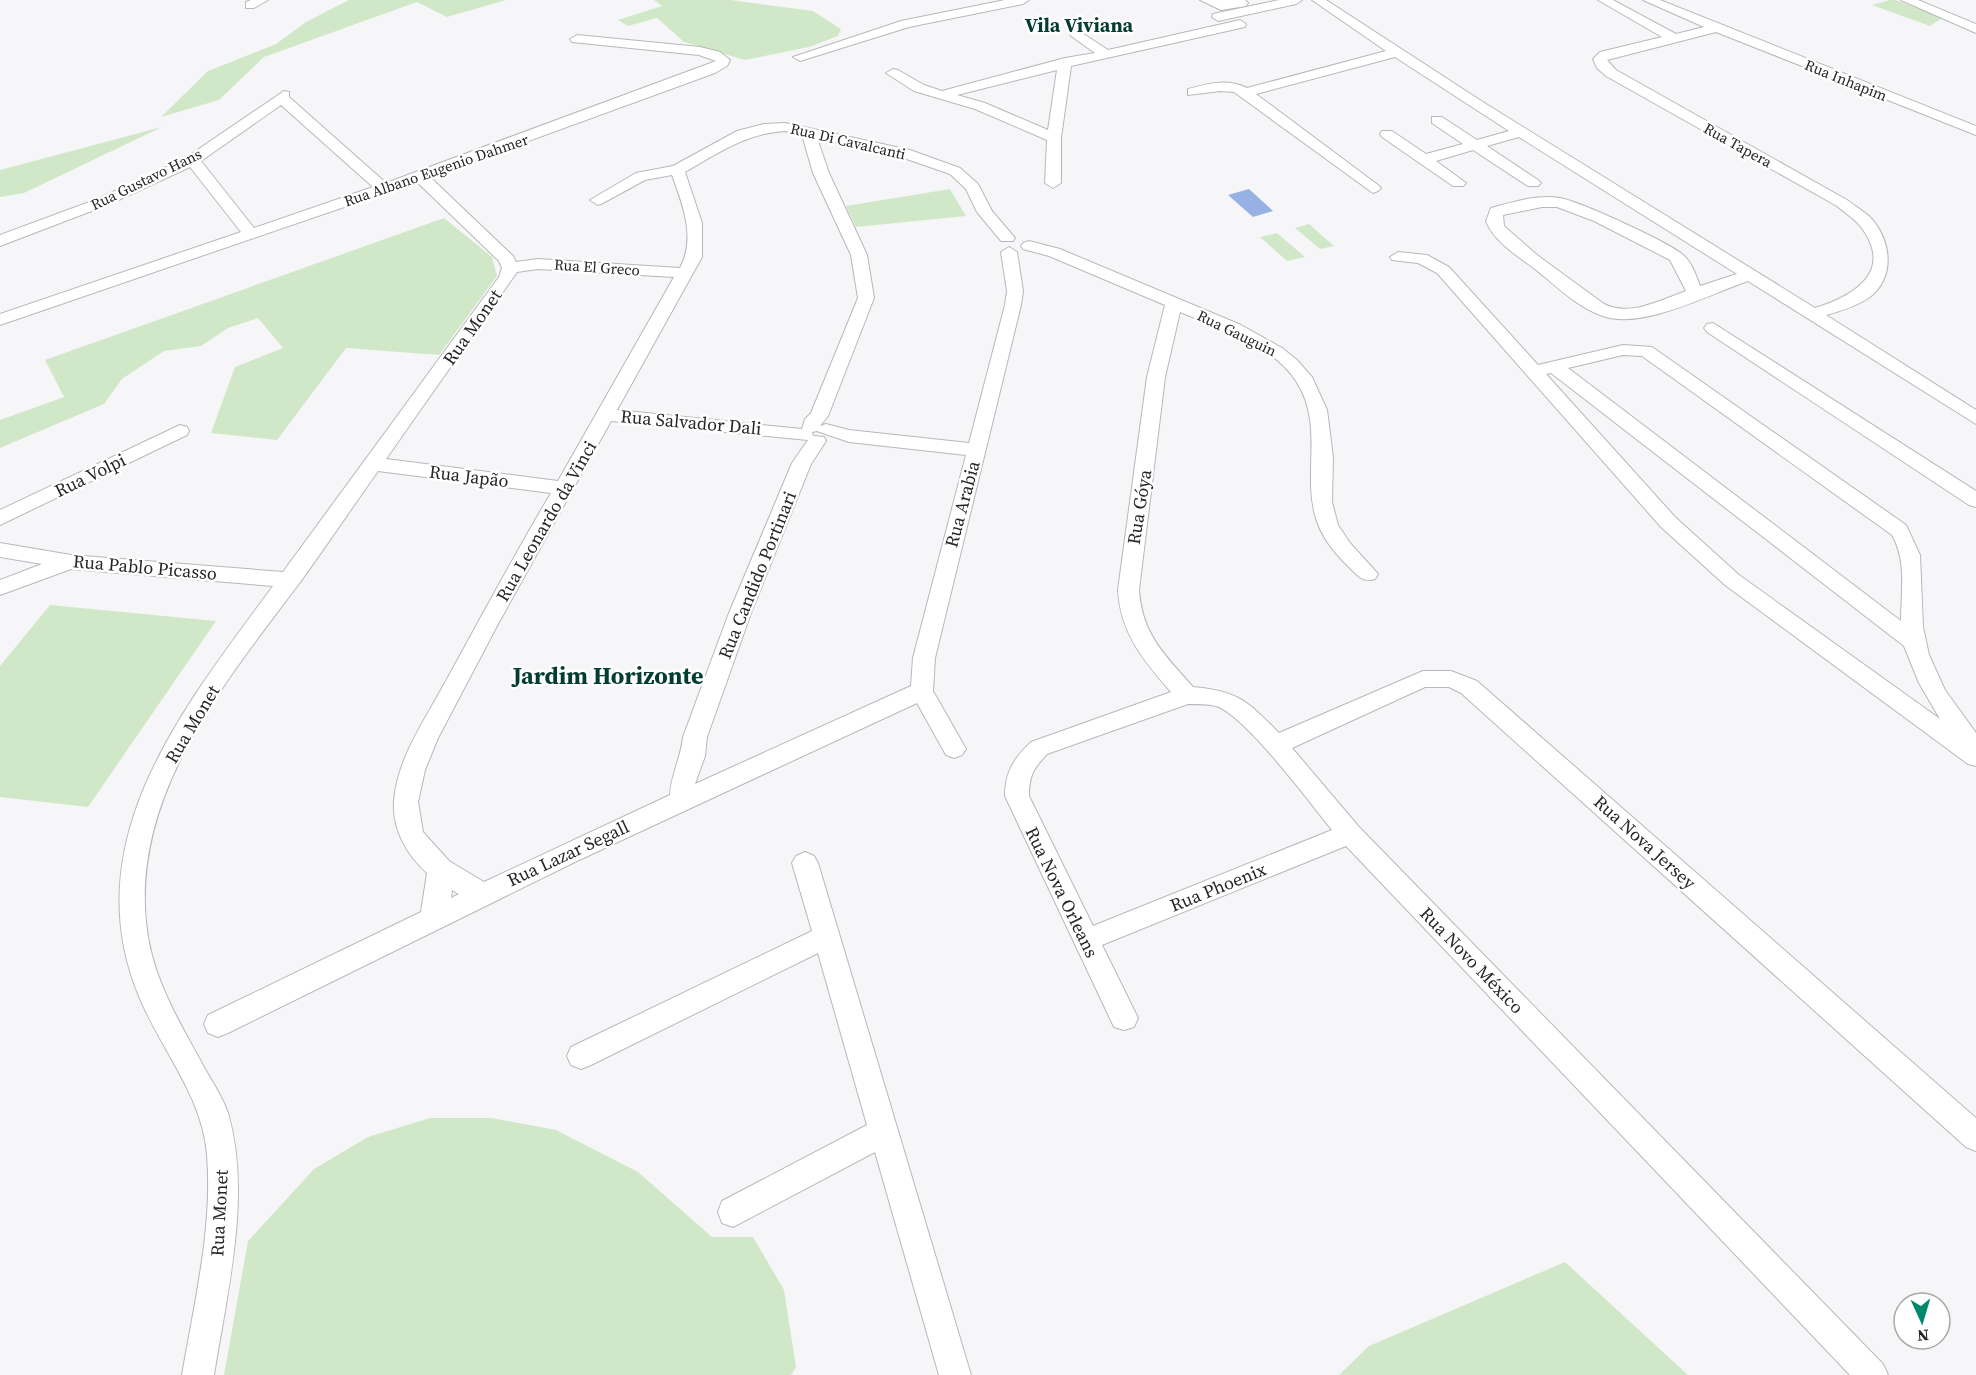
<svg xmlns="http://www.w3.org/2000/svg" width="1976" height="1375" font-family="'Source Serif 4',serif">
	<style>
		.green { fill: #d1e8c8 }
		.water { fill: #97b1e4 }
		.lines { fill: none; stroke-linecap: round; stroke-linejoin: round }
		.minor-casing { stroke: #b8b8ba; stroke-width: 2 }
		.minor { fill: #fff; fill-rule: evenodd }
		.labels { text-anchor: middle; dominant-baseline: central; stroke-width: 5; stroke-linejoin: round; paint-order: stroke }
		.far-street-label { font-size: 15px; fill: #252526; stroke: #fff }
		.street-label { font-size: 18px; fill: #252526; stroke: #fff }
		.far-district-label { font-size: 20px; font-weight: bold; fill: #033d30; stroke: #fff }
		.district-label { font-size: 24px; font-weight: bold; fill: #033d30; stroke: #fff }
	</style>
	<rect width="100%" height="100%" fill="#f6f6f8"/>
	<!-- green -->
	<g class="green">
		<path d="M349 0H506L447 17 417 2 264 57 219 100 161 117 208 71 276 44 306 22Z"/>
		<path d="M654 0H731L813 11 841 29 838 36 809 47 745 60 684 42 657 18 628 26 618 20 662 6Z"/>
		<path d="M1890 0H1896L1942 18 1930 26 1872 5Z"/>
		<path d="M162 127 24 193 0 197V170Z"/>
		<path d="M950 189 966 216 856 227 846 206Z"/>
		<path d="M444 218 492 257 497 276 439 355 346 348 277 440 211 433 235 367 283 348 258 318 228 328 201 346 164 351 122 379 104 404 0 448V420L64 397 45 360Z"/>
		<path d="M1309 224 1334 246 1320 249 1295 228Z"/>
		<path d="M1277 233 1305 257 1287 261 1260 237Z"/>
		<path d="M50 605 216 621 88 807 0 797V666Z"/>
		<path d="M430 1118H492L556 1130 638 1172 712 1237H753L784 1290 796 1367 791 1375H224L248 1241 314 1169 368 1137Z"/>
		<path d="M1565 1262 1688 1375H1339L1369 1346Z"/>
	</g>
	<!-- water -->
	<path class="water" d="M1249 189 1273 211 1253 217 1228 195Z"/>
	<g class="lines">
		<defs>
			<g id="minor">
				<path d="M251 0H268L254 8H246V2Z"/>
				<path d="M1005 0H1029L1023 4 909 27 800 61 793 57 901 21Z"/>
				<path d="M1200 0H1245L1248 3 1246 6 1221 10Z"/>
				<path d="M1279 0H1302L1296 4 1218 21 1212 17 1213 14Z"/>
				<path d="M1312 0H1326L1486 104 1815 308C1853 296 1895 272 1861 227 1855 219 1845 213 1837 206L1606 76 1597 68 1593 59 1600 52 1662 37 1598 0H1613L1676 34 1704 27 1643 0H1660L1976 126V135L1716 32 1607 60 1616 70 1847 200C1855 206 1863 211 1870 217 1891 240 1896 276 1870 297 1857 306 1841 311 1826 315L1976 410V424L1748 281C1710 294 1642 330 1603 316 1578 308 1555 285 1535 269 1519 257 1493 241 1486 221L1491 208C1512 202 1539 194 1560 198 1579 201 1668 242 1682 254 1692 262 1696 275 1700 286L1737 274 1519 137 1487 146 1538 180 1541 183 1538 186H1528L1473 150 1436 161 1466 183 1463 186H1453L1382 137 1380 134 1382 131H1392L1426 154 1463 144 1432 123V117H1442L1477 140 1509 131 1395 57 1256 94 1378 185 1381 188 1378 191 1373 193 1234 92 1220 91 1188 95V89C1208 84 1227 78 1247 88L1386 51ZM1542 207H1557L1594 221 1670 260 1686 291C1661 300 1630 317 1604 304L1537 255 1504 226 1503 215Z"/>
				<path d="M1901 0H1918L1976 24V33Z"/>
				<path d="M1240 20 1246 24 1245 27 1071 66 1061 138V183L1053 188 1045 183 1047 140 975 109 914 91 886 73 893 69 898 70 924 85 942 91 1065 58 1095 53 1071 36 1069 33 1076 29 1108 50ZM1057 70 1048 130 985 103 957 95Z"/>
				<path d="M577 35 700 47 720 52 730 60 727 66 715 73 430 177 513 256 516 262 538 259 680 268C696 238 683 205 672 175L645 180 603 203 598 205 590 200 636 173 673 166 737 131 764 124 785 123 910 150 960 168 978 184 992 211 1015 238 1013 241H1001L977 212 966 189 950 174 901 157 817 138 829 173 867 255 874 298 828 416 820 426 826 424 849 430 969 443 1005 305 1007 291 1001 252 1009 247 1017 252 1023 291 1021 305 935 658 933 691 966 749 962 755 954 758 946 755 917 703 577 861 228 1033 218 1037 208 1033 204 1024 208 1015 421 912 427 873C407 855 392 829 394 801 397 760 423 723 442 688 478 623 513 557 551 493L378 471C351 509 325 548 298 585 225 682 133 793 146 922 151 977 179 1021 205 1069 213 1083 223 1098 228 1113 252 1194 227 1293 214 1375H182C194 1304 213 1228 207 1155 203 1096 159 1047 138 994 75 838 186 705 273 586L71 569 0 595V580L42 564 0 557V543L71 555 283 572 499 277 502 268 499 261 417 182 0 325V314L241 232 190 167 110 204 0 246V235L100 198 187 157 284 91 289 92V97L386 183 716 61 699 55 572 42 570 39ZM281 105 373 187 254 228 201 161ZM785 131 802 135 813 173 851 255 858 298 811 413 805 419 802 429 617 410 702 257V223L685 172C718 153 747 133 785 131ZM538 269 674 277 558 481 386 459 517 272ZM611 421 808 440 792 463 729 613 683 737C681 757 671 775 670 795L484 882 449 861 423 832 418 802 425 770 438 738 498 624ZM817 431 849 442 966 455 913 658 911 686 695 784 705 756 707 737 751 613 811 464 826 441 824 437 813 436 812 432ZM452 890 459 894 451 898Z"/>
				<path d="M1029 241 1060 249 1241 325 1282 348 1297 360 1312 377 1327 410 1333 457 1332 502 1338 525 1350 543 1378 574 1375 579C1363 583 1358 576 1349 567 1334 553 1320 535 1315 515 1303 470 1324 424 1296 381 1272 344 1219 328 1180 312L1165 377 1139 590C1142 635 1165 655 1193 687 1239 691 1248 702 1279 733L1423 671H1451L1477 681 1976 1118V1151L1966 1147 1461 693 1449 687H1425L1292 748 1359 827 1883 1364 1888 1375H1850L1346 846 1102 945 1138 1018 1134 1027 1124 1030 1114 1027 1005 796C1005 772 1014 758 1031 742L1171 692C1144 661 1120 633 1118 590L1147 377 1165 305 1049 256 1023 249 1021 246 1023 243ZM1188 704C1197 704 1207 704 1216 706 1245 715 1310 803 1332 830L1093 926 1029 796C1029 776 1033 769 1047 754Z"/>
				<path d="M1398 252 1427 255 1449 267 1538 365 1623 345 1652 347 1906 525 1920 555 1923 627 1929 655 1945 690 1976 733V766L1968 764 1725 585 1661 527 1437 273 1418 263 1392 260 1390 257ZM1623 355 1642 356 1892 535C1907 561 1901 592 1901 621L1568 368ZM1551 373 1904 646 1919 683 1940 719 1739 575 1675 517 1546 374Z"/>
				<path d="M1713 323 1976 491V507L1969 505 1707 332 1704 328 1707 324Z"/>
				<path d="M180 425 187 427 189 431 187 435 0 525V510Z"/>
				<path d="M805 852 814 856 818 863 971 1375H939L875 1152 733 1227 722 1223 718 1212 722 1201 867 1125 818 953 591 1065 581 1069 571 1065 567 1056 571 1047 812 931 792 863 796 856Z"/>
			</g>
		</defs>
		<!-- minor casing -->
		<use href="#minor" class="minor-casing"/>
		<!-- minor -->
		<use href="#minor" class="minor"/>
	</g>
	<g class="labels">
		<!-- far-street labels -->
		<g class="far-street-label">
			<text transform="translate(1846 80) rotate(22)">Rua Inhapim</text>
			<text transform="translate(848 141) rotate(13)">Rua Di Cavalcanti</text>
			<text transform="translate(1738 145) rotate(29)">Rua Tapera</text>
			<text transform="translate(436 170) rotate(-19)">Rua Albano Eugenio Dahmer</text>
			<text transform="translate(146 179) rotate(-26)">Rua Gustavo Hans</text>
			<text transform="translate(597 267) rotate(4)">Rua El Greco</text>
			<text transform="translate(1237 333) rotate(26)">Rua Gauguin</text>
		</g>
		<!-- street labels -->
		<g class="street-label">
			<text transform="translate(472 327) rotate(-55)">Rua Monet</text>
			<text transform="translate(691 422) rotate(5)">Rua Salvador Dali</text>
			<text transform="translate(90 475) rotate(-26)">Rua Volpi</text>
			<text transform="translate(469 476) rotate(7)">Rua Japão</text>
			<text transform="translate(962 504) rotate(-75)">Rua Arabia</text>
			<text transform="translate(1139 507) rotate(-81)">Rua Góya</text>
			<text transform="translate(546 521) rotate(-60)">Rua Leonardo da Vinci</text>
			<text transform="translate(145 567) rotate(5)">Rua Pablo Picasso</text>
			<text transform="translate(757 575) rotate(-68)">Rua Candido Portinari</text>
			<text transform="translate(192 724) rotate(-59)">Rua Monet</text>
			<text transform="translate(1645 842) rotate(42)">Rua Nova Jersey</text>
			<text transform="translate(568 853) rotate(-25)">Rua Lazar Segall</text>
			<text transform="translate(1218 887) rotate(-22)">Rua Phoenix</text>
			<text transform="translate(1062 892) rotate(64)">Rua Nova Orleans</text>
			<text transform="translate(1472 960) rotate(46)">Rua Novo México</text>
			<text transform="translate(219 1213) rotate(-87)">Rua Monet</text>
		</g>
		<!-- far-district labels -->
		<g class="far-district-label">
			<text x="1079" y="25">Vila Viviana</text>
		</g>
		<!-- district labels -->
		<g class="district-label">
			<text x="608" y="675">Jardim Horizonte</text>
		</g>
	</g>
	<!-- north arrow -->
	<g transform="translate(1922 1321) rotate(176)"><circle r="28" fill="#ffffff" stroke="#a8a8a8" stroke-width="1.5"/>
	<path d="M0-4.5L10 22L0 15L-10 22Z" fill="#00886d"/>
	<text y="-9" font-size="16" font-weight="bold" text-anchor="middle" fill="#252526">N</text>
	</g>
</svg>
